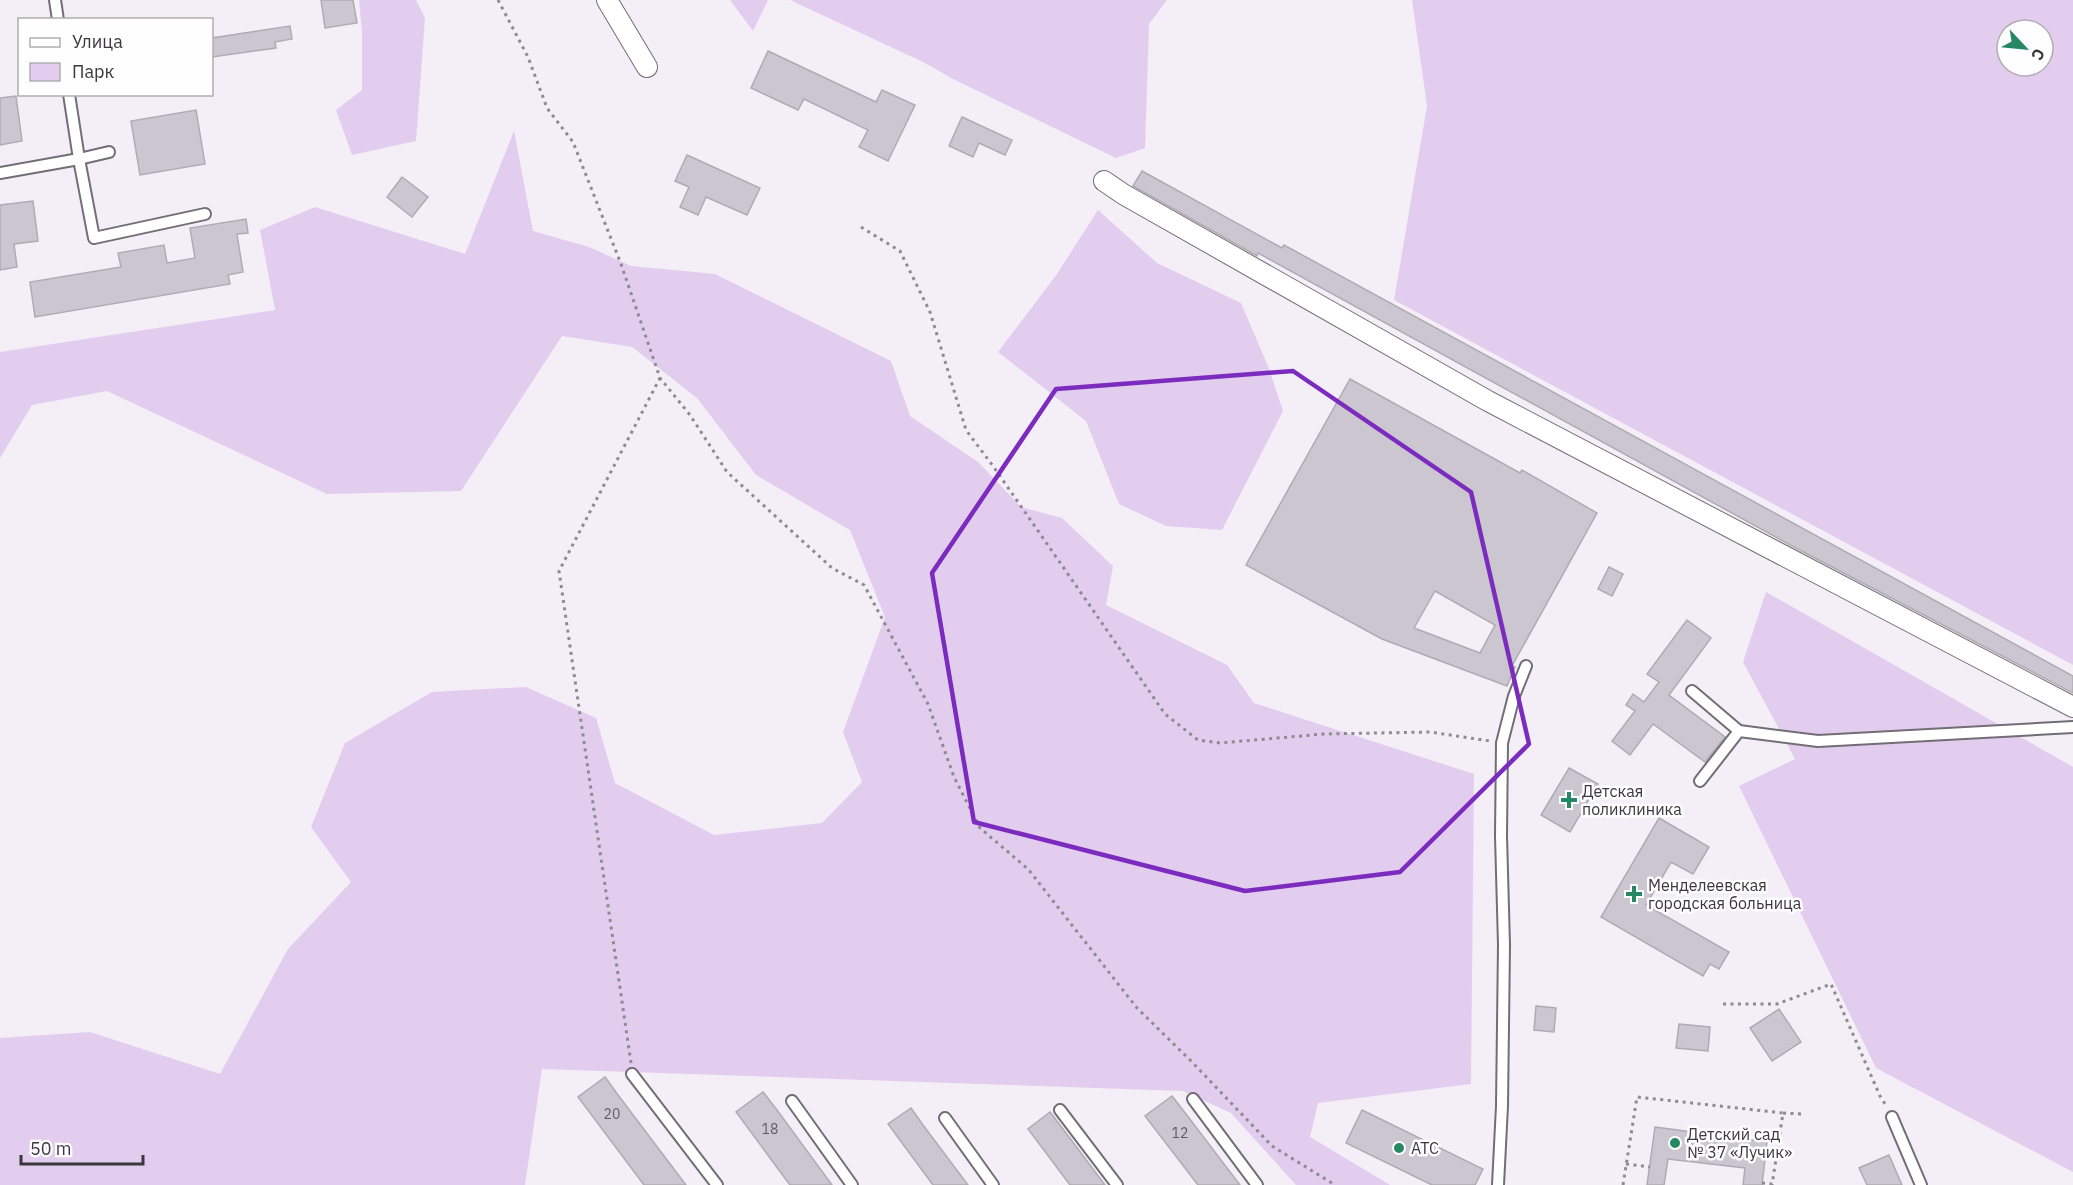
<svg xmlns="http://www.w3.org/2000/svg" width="2073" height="1185" font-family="'IBM Plex Sans',sans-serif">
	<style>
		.green { fill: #e2cdef; fill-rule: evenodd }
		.building { fill: #ccc6d0; stroke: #b0aab3; stroke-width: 1.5; fill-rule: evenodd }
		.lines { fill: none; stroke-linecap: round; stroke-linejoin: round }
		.service-casing { stroke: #736d76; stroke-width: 14 }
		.minor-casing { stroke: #736d76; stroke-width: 22 }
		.path { stroke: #8e8a90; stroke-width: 3; stroke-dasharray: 3 4.5; stroke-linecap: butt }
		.service { stroke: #fff; stroke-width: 10 }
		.minor { stroke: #fff; stroke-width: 20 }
		.marked { fill: none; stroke: #7b2cbf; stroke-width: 4.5; stroke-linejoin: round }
		.poi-dot { fill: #258862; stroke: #fefdff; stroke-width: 2 }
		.labels { text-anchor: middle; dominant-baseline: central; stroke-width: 5; stroke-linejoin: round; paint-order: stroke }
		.number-label { font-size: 14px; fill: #5e5c61 }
		.poi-label { font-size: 16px; fill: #3a383c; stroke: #fefdff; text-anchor: start }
	</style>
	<rect width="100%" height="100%" fill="#f4eef7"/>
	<!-- green -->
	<g class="green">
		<path d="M359 0H416L425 18 416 141 352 155 336 110 362 90V32Z"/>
		<path d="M730 0H768L753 31Z"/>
		<path d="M790 0H1167L1149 24 1145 148 1116 158 953 79 923 62Z"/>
		<path d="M1412 0H2073V665L1394 300 1427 106ZM2007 30H2043V66H2007Z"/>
		<path d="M514 131 533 231 589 247 631 266 715 274 891 361 910 416 978 462 1021 507 1062 518 1113 566 1106 605 1227 665 1254 703 1474 774 1471 1084 1318 1103 1310 1137 1390 1185H1296L1231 1113 1183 1091 542 1069 525 1185H0V1038L90 1032 220 1074 288 949 351 882 311 827 345 743 432 692 526 687 596 718 615 783 714 835 822 823 862 782 843 732 885 617 850 530 756 475 697 398 632 347 562 336 461 491 327 494 107 391 32 405 0 458V352L275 310 260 230 315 207 465 254Z"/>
		<path d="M1098 210 1157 263 1241 303 1268 366 1283 411 1222 530 1166 526 1119 504 1086 421 998 352 1057 274Z"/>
		<path d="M1766 592 2073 767V1172L1876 1068 1739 786 1795 759 1743 662Z"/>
	</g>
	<!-- building -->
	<g class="building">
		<path d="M321 0H353L357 23 325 28Z"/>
		<path d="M290 26 292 39 275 42 276 48 212 57V38Z"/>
		<path d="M768 51 876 102 882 90 915 105 888 161 859 147 868 130 804 99 798 110 751 88Z"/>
		<path d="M16 96 22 141 0 145V98Z"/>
		<path d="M196 110 205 164 140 175 131 121Z"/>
		<path d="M962 117 1012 140 1005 155 979 143 973 157 949 146Z"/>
		<path d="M687 155 760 188 747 215 706 197 698 215 680 207 689 187 675 181Z"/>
		<path d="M1142 171 1282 248 1284 245 2073 676V693L1792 546 1258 253 1257 256 1133 186Z"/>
		<path d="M402 177 428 197 412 217 387 197Z"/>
		<path d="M33 201 38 241 14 244 17 267 0 270V205Z"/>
		<path d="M246 219 248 233 237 234 243 272 228 275 230 284 35 317 30 282 121 267 118 253 164 245 167 263 195 258 190 228Z"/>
		<path d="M1350 379 1520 473 1522 470 1597 513 1512 666 1515 667 1507 686 1382 639 1246 565ZM1435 591 1495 625 1480 653 1414 628Z"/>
		<path d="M1609 567 1623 574 1612 596 1598 589Z"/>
		<path d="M1687 620 1711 638 1669 695 1725 737 1705 762 1653 724 1630 755 1612 741 1635 711 1626 705 1633 694 1644 702 1659 682 1647 674Z"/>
		<path d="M1569 768 1598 784 1570 832 1541 815Z"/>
		<path d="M1659 818 1709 847 1693 874 1671 862 1646 905 1729 952 1719 969 1710 964 1703 976 1601 917Z"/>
		<path d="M1536 1006 1556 1008 1554 1032 1534 1030Z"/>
		<path d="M1779 1009 1801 1042 1772 1061 1750 1028Z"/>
		<path d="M1679 1024 1710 1027 1708 1051 1676 1048Z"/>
		<path d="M605 1077 618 1095 686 1185H644L578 1097Z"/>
		<path d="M763 1092 777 1110 832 1185H790L736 1112Z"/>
		<path d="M1172 1096 1186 1114 1240 1185H1198L1145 1116Z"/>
		<path d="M911 1108 923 1125 968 1185H933L888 1124Z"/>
		<path d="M1362 1110 1483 1169 1475 1185H1432L1346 1143Z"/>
		<path d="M1050 1112 1063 1129 1105 1185H1070L1028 1129Z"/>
		<path d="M1655 1127 1767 1142 1762 1185H1743L1745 1168 1668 1159 1664 1185H1647Z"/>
		<path d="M1889 1155 1902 1185H1867L1859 1168Z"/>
	</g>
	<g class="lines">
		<defs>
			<g id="service">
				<path d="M55 0 58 20"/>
				<path d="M109 152 79 159 94 238 205 214"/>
				<path d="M0 173 79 159 69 94"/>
				<path d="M1692 691 1739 731"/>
				<path d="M1700 781 1739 731 1818 741 2073 727"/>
				<path d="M632 1074 717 1185"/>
				<path d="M1193 1099 1257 1185"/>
				<path d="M792 1101 852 1185"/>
				<path d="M1060 1110 1117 1185"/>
				<path d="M1892 1117 1921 1185"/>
				<path d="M945 1118 993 1185"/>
				<path d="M1498 1185 1502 1106 1504 945 1501 836 1502 743 1514 696 1526 666"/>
			</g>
			<g id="minor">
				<path d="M607 0 647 67"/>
				<path d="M1104 181 1123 194 1488 401 2073 707"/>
			</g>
		</defs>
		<!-- service casing -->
		<use href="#service" class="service-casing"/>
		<!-- minor casing -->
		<use href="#minor" class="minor-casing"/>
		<!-- path -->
		<g class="path">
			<path d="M498 0 528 57 547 108 573 142 621 264 660 378 690 415 727 472 832 568 864 585 928 704 954 777 980 828 1028 869 1137 1008 1192 1062 1272 1146 1335 1185"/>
			<path d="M861 227 900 251 930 312 966 430 993 466 1165 714 1198 740 1220 743 1324 734 1430 732 1490 741"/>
			<path d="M1723 1004H1777L1831 984 1880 1096 1887 1107"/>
			<path d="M631 1063 559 571 660 378"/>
			<path d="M1783 1113 1801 1114"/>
			<path d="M1626 1164 1650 1167"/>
			<path d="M1762 1183 1772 1184"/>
			<path d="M1623 1185 1637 1097 1783 1113 1772 1185"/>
		</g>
		<!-- service -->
		<use href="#service" class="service"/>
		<!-- minor -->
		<use href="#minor" class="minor"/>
	</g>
	<!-- marked area -->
	<path class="marked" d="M1293 371 1471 492 1529 744 1400 872 1245 891 974 822 932 573 1056 389Z"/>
	<!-- markers -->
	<g class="poi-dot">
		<path d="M1566 791h6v6h6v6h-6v6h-6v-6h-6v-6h6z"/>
		<path d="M1631 885h6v6h6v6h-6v6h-6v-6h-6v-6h6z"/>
		<circle cx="1675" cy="1143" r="6"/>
		<circle cx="1399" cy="1148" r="6"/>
	</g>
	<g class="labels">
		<!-- number labels -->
		<g class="number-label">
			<text x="612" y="1114">20</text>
			<text x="770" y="1129">18</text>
			<text x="1180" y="1133">12</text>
		</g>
		<!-- poi labels -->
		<g class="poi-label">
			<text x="1582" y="791">Детская<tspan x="1582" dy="18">поликлиника</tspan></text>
			<text x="1648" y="885">Менделеевская<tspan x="1648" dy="18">городская больница</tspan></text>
			<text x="1687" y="1134">Детский сад<tspan x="1687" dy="18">№ 37 «Лучик»</tspan></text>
			<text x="1411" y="1148">АТС</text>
		</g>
	</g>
	<!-- legend -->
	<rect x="18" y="18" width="195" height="78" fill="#fefdff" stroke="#b0aeb1" stroke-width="1.5"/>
	<rect x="30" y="38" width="30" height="9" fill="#ffffff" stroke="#b0aeb1" stroke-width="1.5"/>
	<text x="72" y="48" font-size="18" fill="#3a383c">Улица</text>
	<rect x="30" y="63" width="30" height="18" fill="#e2cdef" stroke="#b0aeb1" stroke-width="1.5"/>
	<text x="72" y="78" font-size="18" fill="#3a383c">Парк</text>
	<!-- north arrow -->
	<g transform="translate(2025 48) rotate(116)"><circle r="28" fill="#fefdff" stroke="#b0aeb1" stroke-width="1.5"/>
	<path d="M0-4.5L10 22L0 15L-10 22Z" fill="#258862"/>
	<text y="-9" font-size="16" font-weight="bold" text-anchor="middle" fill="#3a383c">С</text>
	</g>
	<!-- scale -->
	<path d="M21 1155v9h122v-9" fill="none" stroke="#3a383c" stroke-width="3"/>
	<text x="30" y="1155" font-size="18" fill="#3a383c" stroke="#fefdff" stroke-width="4.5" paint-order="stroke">50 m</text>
</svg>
